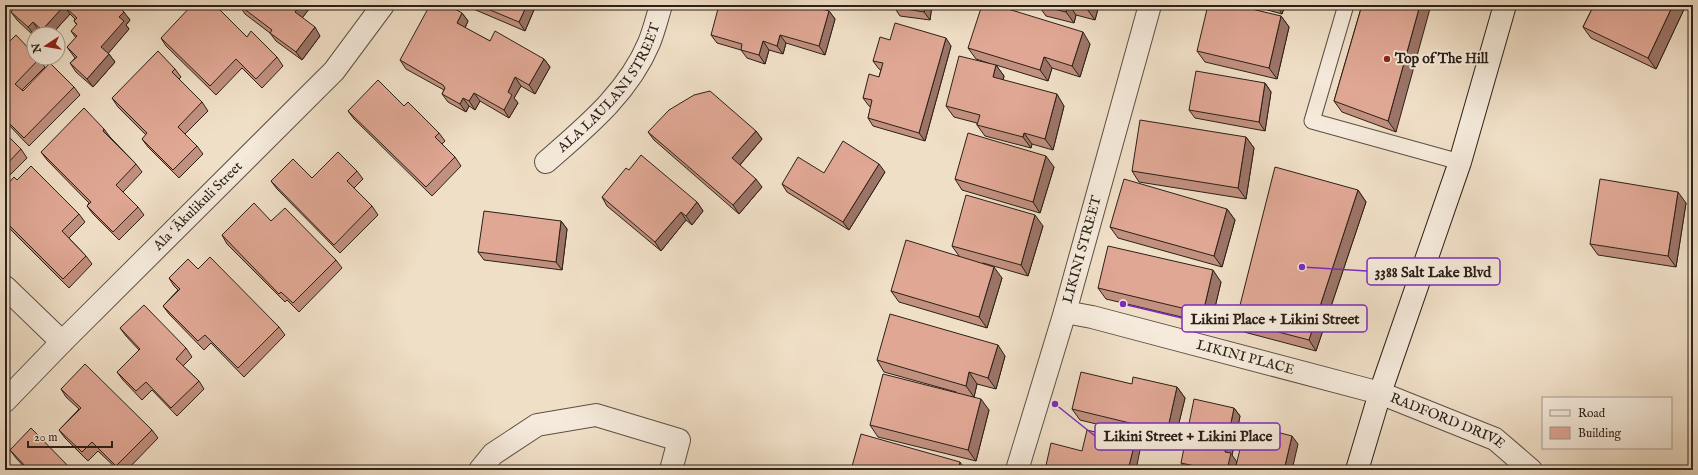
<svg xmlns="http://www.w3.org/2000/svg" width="1698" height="475" font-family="'IM FELL English',serif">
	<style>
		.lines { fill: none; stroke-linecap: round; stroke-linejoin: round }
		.service-casing { stroke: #5c5044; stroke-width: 17 }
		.minor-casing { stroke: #5c5044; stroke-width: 24 }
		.tertiary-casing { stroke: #5c5044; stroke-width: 24 }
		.secondary-casing { stroke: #2b2018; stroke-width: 24 }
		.service { stroke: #f5eadb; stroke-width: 15 }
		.minor { stroke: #f5eadb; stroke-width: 22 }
		.tertiary { stroke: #f5eadb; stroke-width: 22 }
		.secondary { stroke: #f5eadb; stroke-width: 22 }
		.wall { fill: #c1907f; stroke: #2b2018 }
		.shaded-wall { fill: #9d7568; stroke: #2b2018 }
		.building { fill: #e0a794; stroke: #2b2018 }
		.poi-dot { fill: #8f2418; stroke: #f5eadb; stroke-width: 1.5 }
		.labels { text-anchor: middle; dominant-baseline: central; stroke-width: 4; stroke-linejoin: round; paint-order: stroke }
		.poi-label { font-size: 14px; font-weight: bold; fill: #2b2018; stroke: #f5eadb; text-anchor: start }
		.street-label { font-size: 14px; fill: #2b2018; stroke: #f5eadb }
		.leader { fill: none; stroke: #7b2cbf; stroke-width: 1.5 }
		.callout-dot { fill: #7b2cbf; stroke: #f5eadb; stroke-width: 1.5 }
		.callout { fill: #f5eadb; stroke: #7b2cbf; stroke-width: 1.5 }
		.callout-label { font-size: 15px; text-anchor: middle; font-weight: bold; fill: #2b2018 }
	</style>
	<rect width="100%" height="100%" fill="#f0dfc7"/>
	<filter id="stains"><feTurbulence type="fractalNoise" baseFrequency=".005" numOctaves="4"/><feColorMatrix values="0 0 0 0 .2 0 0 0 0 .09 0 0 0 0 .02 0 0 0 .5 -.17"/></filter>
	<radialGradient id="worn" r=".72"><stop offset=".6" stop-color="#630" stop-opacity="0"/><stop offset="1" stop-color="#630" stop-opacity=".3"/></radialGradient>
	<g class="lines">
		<defs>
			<path id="service" d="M1346 5 1312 121 1460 162"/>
			<g id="minor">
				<path id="s1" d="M546 162C586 127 628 93 649 43 654 31 657 18 661 5"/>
				<path d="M5 287 62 342"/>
				<path id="s2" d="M1065 312 1092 317 1380 393"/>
				<path d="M5 401 62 342 334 71 383 5"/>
				<path d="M480 470 493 454 537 425 596 415 679 440 671 470"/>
				<path id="s3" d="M1017 470 1065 312 1150 5"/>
			</g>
			<g id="tertiary">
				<path id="s4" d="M1380 393 1495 439 1531 470"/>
			</g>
			<path id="secondary" d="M1357 470 1380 393 1460 162 1505 5"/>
		</defs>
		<!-- service casing -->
		<use href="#service" class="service-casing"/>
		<!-- minor casing -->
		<use href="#minor" class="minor-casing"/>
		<!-- tertiary casing -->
		<use href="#tertiary" class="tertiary-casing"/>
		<!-- secondary casing -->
		<use href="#secondary" class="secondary-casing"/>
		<!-- service -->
		<use href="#service" class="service"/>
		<!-- minor -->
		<use href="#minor" class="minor"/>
		<!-- tertiary -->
		<use href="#tertiary" class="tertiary"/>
		<!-- secondary -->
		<use href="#secondary" class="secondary"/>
	</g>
	<!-- wall -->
	<g class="wall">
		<path d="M17 5H117L130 20 126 25 129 29 108 53 115 62 93 87 76 72 70 63 75 58 67 47 76 38 71 31 77 25 74 21 75 19 70 14 52 34H43L39 31 36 34H34V36L17 20 11 12Z"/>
		<path d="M239 5H312L302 18 320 36 302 60 276 41 270 33 245 14Z"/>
		<path d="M464 5H536L525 31Z"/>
		<path d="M932 5 930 20 900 16 894 7Z"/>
		<path d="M1038 5H1099L1095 20 1076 15 1074 23 1046 16Z"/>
		<path d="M1250 5H1285L1282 14Z"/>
		<path d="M1362 5 1396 132 1342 112 1334 101Z"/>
		<path d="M1594 5H1686L1656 69 1591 38 1583 27Z"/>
		<path d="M829 11 835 19 825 55 786 43 783 54 769 50 765 64 747 58 741 50 717 43 711 35Z"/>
		<path d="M462 13 468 21 465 28 490 41 544 59 550 67 535 94 521 86 514 98 518 103 509 118 480 101 475 110 469 106 466 112 448 102 442 94 444 90 406 69 400 60Z"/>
		<path d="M1281 16 1289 27 1277 79 1205 62 1197 51Z"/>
		<path d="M247 37 277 57 283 66 262 88 242 68 216 95 166 46 161 38Z"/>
		<path d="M890 40 951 46 925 141 873 126 868 118 871 107 869 106 863 98 879 77 881 70 879 69 873 61Z"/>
		<path d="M1090 44 1080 77 1052 68 1048 81 996 65 1004 76 1003 80 1064 106 1053 150 1032 144 1031 148 985 136 977 125V123L954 117 946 106 991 64 976 59 968 48Z"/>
		<path d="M5 46 39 59 45 67 22 90 23 91 74 87 80 95 29 146 5 121Z"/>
		<path d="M175 69 181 77 179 79 202 102 208 111 185 134 197 146 203 154 179 178 148 147 142 139 146 135 118 107 112 98Z"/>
		<path d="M1265 83 1271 92 1265 131 1195 118 1189 110Z"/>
		<path d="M404 106 439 133 445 141 442 144 455 157 461 166 432 196 354 119 348 111Z"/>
		<path d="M756 131 762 139 740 165 762 187 739 214 654 140 648 132Z"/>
		<path d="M5 133 21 149 27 158 5 180Z"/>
		<path d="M110 137 136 164 142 172 123 192 138 207 144 215 119 240 93 214 87 206 89 203 47 160 41 152Z"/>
		<path d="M1246 137 1254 148 1246 199 1139 182 1132 171Z"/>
		<path d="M1054 167 1040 213 962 190 955 179Z"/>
		<path d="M629 170 697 202 703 211 692 225 686 220 661 251 607 206 602 197Z"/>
		<path d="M357 171 363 179 354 188 372 206 378 215 340 253 277 189 271 181 312 178Z"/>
		<path d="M885 172 849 230 787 192 782 184Z"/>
		<path d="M17 180 79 214 85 222 69 238 86 256 92 264 69 288 5 224V187Z"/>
		<path d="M1358 190 1366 202 1316 351 1244 332 1236 321Z"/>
		<path d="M1686 203 1676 267 1598 255 1590 244Z"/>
		<path d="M1227 209 1235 220 1222 267 1118 238 1110 227Z"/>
		<path d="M271 221 336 260 342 268 299 312 287 300 285 302 227 244 222 235Z"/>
		<path d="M561 221 567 229 562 270 484 260 478 252Z"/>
		<path d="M1043 226 1028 276 983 263 1002 278 987 328 899 302 891 291 959 256 952 246Z"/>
		<path d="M198 269 279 327 285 335 244 377 211 343 204 350 169 314 163 306 178 290 174 286 169 278Z"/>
		<path d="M1221 282 1211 324 1106 299 1098 288Z"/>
		<path d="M120 328 186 348 192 357 183 366 199 381 204 389 177 416 152 390 142 400 123 380 117 372 139 350 126 336Z"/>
		<path d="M1005 356 996 389 977 384 974 397 989 410 976 461 878 437 870 425 956 392 884 372 877 360Z"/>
		<path d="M1177 387 1185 398 1174 443 1080 420 1072 409Z"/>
		<path d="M61 389 152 430 158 438 127 470H118L98 451 88 461 65 438 59 430 79 409 66 397Z"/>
		<path d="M1234 408 1240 416 1232 455 1235 470H1186L1181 463Z"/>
		<path d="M10 450 72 470H27L16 458Z"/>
	</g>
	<!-- shaded-wall -->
	<g class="shaded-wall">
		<path d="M300 5H312L300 21 295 12Z"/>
		<path d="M527 5H536L525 31 519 22Z"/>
		<path d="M925 5H932L930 20 924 12Z"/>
		<path d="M1068 5H1069L1076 15 1074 23 1066 12Z"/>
		<path d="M1088 5H1099L1095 20 1087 9Z"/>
		<path d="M1277 5H1285L1282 14 1277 6Z"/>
		<path d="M1420 5H1431L1396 132 1388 121Z"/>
		<path d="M1673 5H1686L1656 69 1648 58Z"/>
		<path d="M64 6 70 14 52 34H45L42 30Z"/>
		<path d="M829 11 835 19 825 55 819 46Z"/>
		<path d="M124 12 130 20 126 25 129 29 107 55 101 47 119 17Z"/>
		<path d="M462 13 468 21 463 32 457 23Z"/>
		<path d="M1281 16 1289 27 1277 79 1269 68Z"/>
		<path d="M33 22 39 31 36 34H34V35L28 27Z"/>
		<path d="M315 27 320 36 302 60 296 52Z"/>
		<path d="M1083 32 1090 44 1080 77 1072 66Z"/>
		<path d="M780 35 786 43 783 54 777 46Z"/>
		<path d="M946 38 951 46 925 141 919 133Z"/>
		<path d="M763 41 769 50 765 64 759 55Z"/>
		<path d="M109 54 115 62 93 87 87 79Z"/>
		<path d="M1044 57 1052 68 1048 81 1040 70Z"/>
		<path d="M544 59 550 67 535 94 529 85Z"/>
		<path d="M996 65 1004 76 1001 89 993 77Z"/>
		<path d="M515 77 521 86 514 98 518 103 509 118 504 110 508 92Z"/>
		<path d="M1265 83 1271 92 1265 131 1259 122Z"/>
		<path d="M474 93 480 101 475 110 469 101Z"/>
		<path d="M1057 94 1064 106 1053 150 1045 139Z"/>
		<path d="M463 98 469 106 466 112 460 104Z"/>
		<path d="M104 129 110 137 109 139 103 131Z"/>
		<path d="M756 131 762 139 738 167 732 158Z"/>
		<path d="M1024 133 1032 144 1031 148 1023 137Z"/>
		<path d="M1246 137 1254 148 1246 199 1238 188Z"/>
		<path d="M1046 156 1054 167 1040 213 1033 202Z"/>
		<path d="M879 164 885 172 849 230 843 222Z"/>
		<path d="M756 179 762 187 739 214 733 205Z"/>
		<path d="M1358 190 1366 202 1316 351 1309 340Z"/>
		<path d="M1678 192 1686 203 1676 267 1668 256Z"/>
		<path d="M697 202 703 211 692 225 686 216Z"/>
		<path d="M1227 209 1235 220 1222 267 1214 256Z"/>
		<path d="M681 212 686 220 661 251 655 242Z"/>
		<path d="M1035 215 1043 226 1028 276 1021 265Z"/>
		<path d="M561 221 567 229 562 270 556 262Z"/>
		<path d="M994 267 1002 278 987 328 979 317Z"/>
		<path d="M1213 270 1221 282 1211 324 1203 313Z"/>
		<path d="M998 345 1005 356 996 389 988 378Z"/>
		<path d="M969 372 977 384 974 397 966 386Z"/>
		<path d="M1177 387 1185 398 1174 443 1167 432Z"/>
		<path d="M981 399 989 410 976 461 968 450Z"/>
		<path d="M1234 408 1240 416 1232 455 1237 462 1235 470H1227L1225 452Z"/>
		<path d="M1292 436 1298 444 1292 470H1284Z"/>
		<path d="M1135 442 1140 450 1136 470H1128Z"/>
		<path d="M960 462 965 470H958Z"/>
	</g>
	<!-- building -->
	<g class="building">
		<path d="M17 5H117L124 12 119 17 124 21 101 47 109 54 87 79 70 63 77 57 67 47 77 36 71 31 77 24 74 21 77 18 64 6 42 30 33 22 28 27 11 12Z"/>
		<path d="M192 5H215L247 37 251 31 277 57 256 79 236 59 210 86 161 38Z"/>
		<path d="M239 5H300L295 12 315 27 296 52 270 33 272 30Z"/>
		<path d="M430 5H448L462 13 457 23 490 41 495 31 544 59 529 85 515 77 508 92 512 95 504 110 474 93 469 101 463 98 460 104 442 94 445 88 443 85 400 60Z"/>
		<path d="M478 5H527L519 22Z"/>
		<path d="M719 5H809L829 11 819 46 780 35 777 46 763 41 759 55 741 50 742 44 711 35Z"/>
		<path d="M894 5H925L924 12 894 7Z"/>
		<path d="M982 5H995L1083 32 1072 66 1044 57 1040 70 968 48Z"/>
		<path d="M1038 5H1068L1066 12Z"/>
		<path d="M1071 5H1088L1087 9Z"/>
		<path d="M1208 5H1235L1281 16 1269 68 1197 51Z"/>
		<path d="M1362 5H1420L1388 121 1334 101Z"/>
		<path d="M1594 5H1673L1648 58 1583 27Z"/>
		<path d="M895 23 946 38 919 133 868 118 872 100 863 98 869 74 879 77 883 63 873 61 880 37 890 40Z"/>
		<path d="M16 35 34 54V58H38L39 59 15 84 23 91 50 63 74 87 24 138 5 119V46Z"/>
		<path d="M158 51 175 69 172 72 202 102 178 127 197 146 173 170 142 139 147 133 112 98Z"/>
		<path d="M959 56 996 65 993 77 1057 94 1045 139 1024 133 1023 137 977 125 980 115 946 106Z"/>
		<path d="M1196 71 1265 83 1259 122 1189 110Z"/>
		<path d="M378 80 404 106 408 102 439 133 435 137 455 157 426 187 348 111Z"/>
		<path d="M710 91 756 131 732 158 756 179 733 205 648 132 669 110 694 95Z"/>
		<path d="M84 108 104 129 103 131 136 164 116 185 138 207 113 232 87 206 91 202 41 152Z"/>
		<path d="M1140 120 1246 137 1238 188 1132 171Z"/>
		<path d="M5 133 21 149 5 166Z"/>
		<path d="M968 133 1046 156 1033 202 955 179Z"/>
		<path d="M843 141 879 164 843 222 782 184 798 157 824 173Z"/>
		<path d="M338 152 357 171 347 181 372 206 334 245 271 181 293 159 312 178Z"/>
		<path d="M641 155 697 202 686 216 681 212 655 242 602 197 626 168 629 170Z"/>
		<path d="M31 166 79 214 62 231 86 256 63 279 5 221V187L14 177 17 180Z"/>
		<path d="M1275 167 1358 190 1309 340 1236 321Z"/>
		<path d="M1124 179 1227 209 1214 256 1110 227Z"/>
		<path d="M1600 179 1678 192 1668 256 1590 244Z"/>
		<path d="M966 195 1035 215 1021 265 952 246Z"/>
		<path d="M254 203 271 221 285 208 336 260 293 303 281 292 279 294 222 235Z"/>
		<path d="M484 211 561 221 556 262 478 252Z"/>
		<path d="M906 240 994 267 979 317 891 291Z"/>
		<path d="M1108 246 1213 270 1203 313 1098 288Z"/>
		<path d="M210 257 279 327 238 368 205 335 198 341 163 306 180 289 169 278 188 259 198 269Z"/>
		<path d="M144 305 186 348 176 359 199 381 171 408 146 382 136 391 117 372 140 349 120 328Z"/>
		<path d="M890 314 998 345 988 378 969 372 966 386 877 360Z"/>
		<path d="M85 364 152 430 116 466 92 442 82 452 59 430 81 408 61 389Z"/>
		<path d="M1081 372 1132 384 1133 377 1177 387 1167 432 1072 409Z"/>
		<path d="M883 374 981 399 968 450 870 425Z"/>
		<path d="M1194 399 1234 408 1225 452 1231 453 1227 470H1213L1181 463Z"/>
		<path d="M1246 424 1292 436 1284 470H1235Z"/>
		<path d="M31 428 72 470H27L28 469 10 450Z"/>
		<path d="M1087 430 1135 442 1128 470H1045L1051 443 1082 451Z"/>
		<path d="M861 434 960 462 958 470H851Z"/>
	</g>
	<!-- markers -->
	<circle class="poi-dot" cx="1387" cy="59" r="4"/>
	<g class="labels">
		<!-- poi labels -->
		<g class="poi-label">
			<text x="1395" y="59">Top of The Hill</text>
		</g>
		<!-- street labels -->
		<g class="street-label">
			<text stroke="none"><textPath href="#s1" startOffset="99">ALA LAULANI STREET</textPath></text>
			<text transform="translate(198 206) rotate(-45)">Ala ʻĀkulikuli Street</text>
			<text stroke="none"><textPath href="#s3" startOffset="230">LIKINI STREET</textPath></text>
			<text stroke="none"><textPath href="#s2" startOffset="186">LIKINI PLACE</textPath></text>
			<text stroke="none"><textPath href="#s4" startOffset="73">RADFORD DRIVE</textPath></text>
		</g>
	</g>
	<!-- callouts -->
	<path class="leader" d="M1302 267L1367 271M1123 304L1182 318M1055 404L1095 436"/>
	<g class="callout-dot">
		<circle cx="1302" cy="267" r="4"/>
		<circle cx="1123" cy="304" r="4"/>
		<circle cx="1055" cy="404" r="4"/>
	</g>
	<g class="callout">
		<rect x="1367" y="258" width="133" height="27" rx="4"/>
		<rect x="1182" y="305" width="185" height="27" rx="4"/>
		<rect x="1095" y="423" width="185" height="27" rx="4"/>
	</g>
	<g class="callout-label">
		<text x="1433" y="277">3388 Salt Lake Blvd</text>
		<text x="1275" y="324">Likini Place + Likini Street</text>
		<text x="1188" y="441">Likini Street + Likini Place</text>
	</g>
	<!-- margin -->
	<rect width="1698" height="475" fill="none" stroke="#f0dfc7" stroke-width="20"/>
	<rect x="6" y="6" width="1686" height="463" fill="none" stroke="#2b2018" stroke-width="2"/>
	<rect x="10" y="10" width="1678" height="455" fill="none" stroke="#2b2018"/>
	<!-- legend -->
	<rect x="1542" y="397" width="130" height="52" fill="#f5eadb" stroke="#a4998d"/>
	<rect x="1550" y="410" width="20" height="6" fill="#f5eadb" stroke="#a4998d"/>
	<text x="1578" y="417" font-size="12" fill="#2b2018">Road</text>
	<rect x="1550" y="427" width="20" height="12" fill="#e0a794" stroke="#a4998d"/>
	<text x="1578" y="437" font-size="12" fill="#2b2018">Building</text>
	<!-- north arrow -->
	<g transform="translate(46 46) rotate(258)"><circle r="19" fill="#f5eadb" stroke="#a4998d"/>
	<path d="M0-3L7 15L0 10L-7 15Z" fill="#8f2418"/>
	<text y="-6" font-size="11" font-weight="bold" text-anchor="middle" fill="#2b2018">N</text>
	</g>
	<!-- scale -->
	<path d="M28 441v6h84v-6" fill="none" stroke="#2b2018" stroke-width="2"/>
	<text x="34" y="441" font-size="12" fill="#2b2018" stroke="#f5eadb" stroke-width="3" paint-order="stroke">20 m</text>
	<rect width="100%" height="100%" filter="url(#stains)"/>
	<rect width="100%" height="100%" fill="url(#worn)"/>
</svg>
